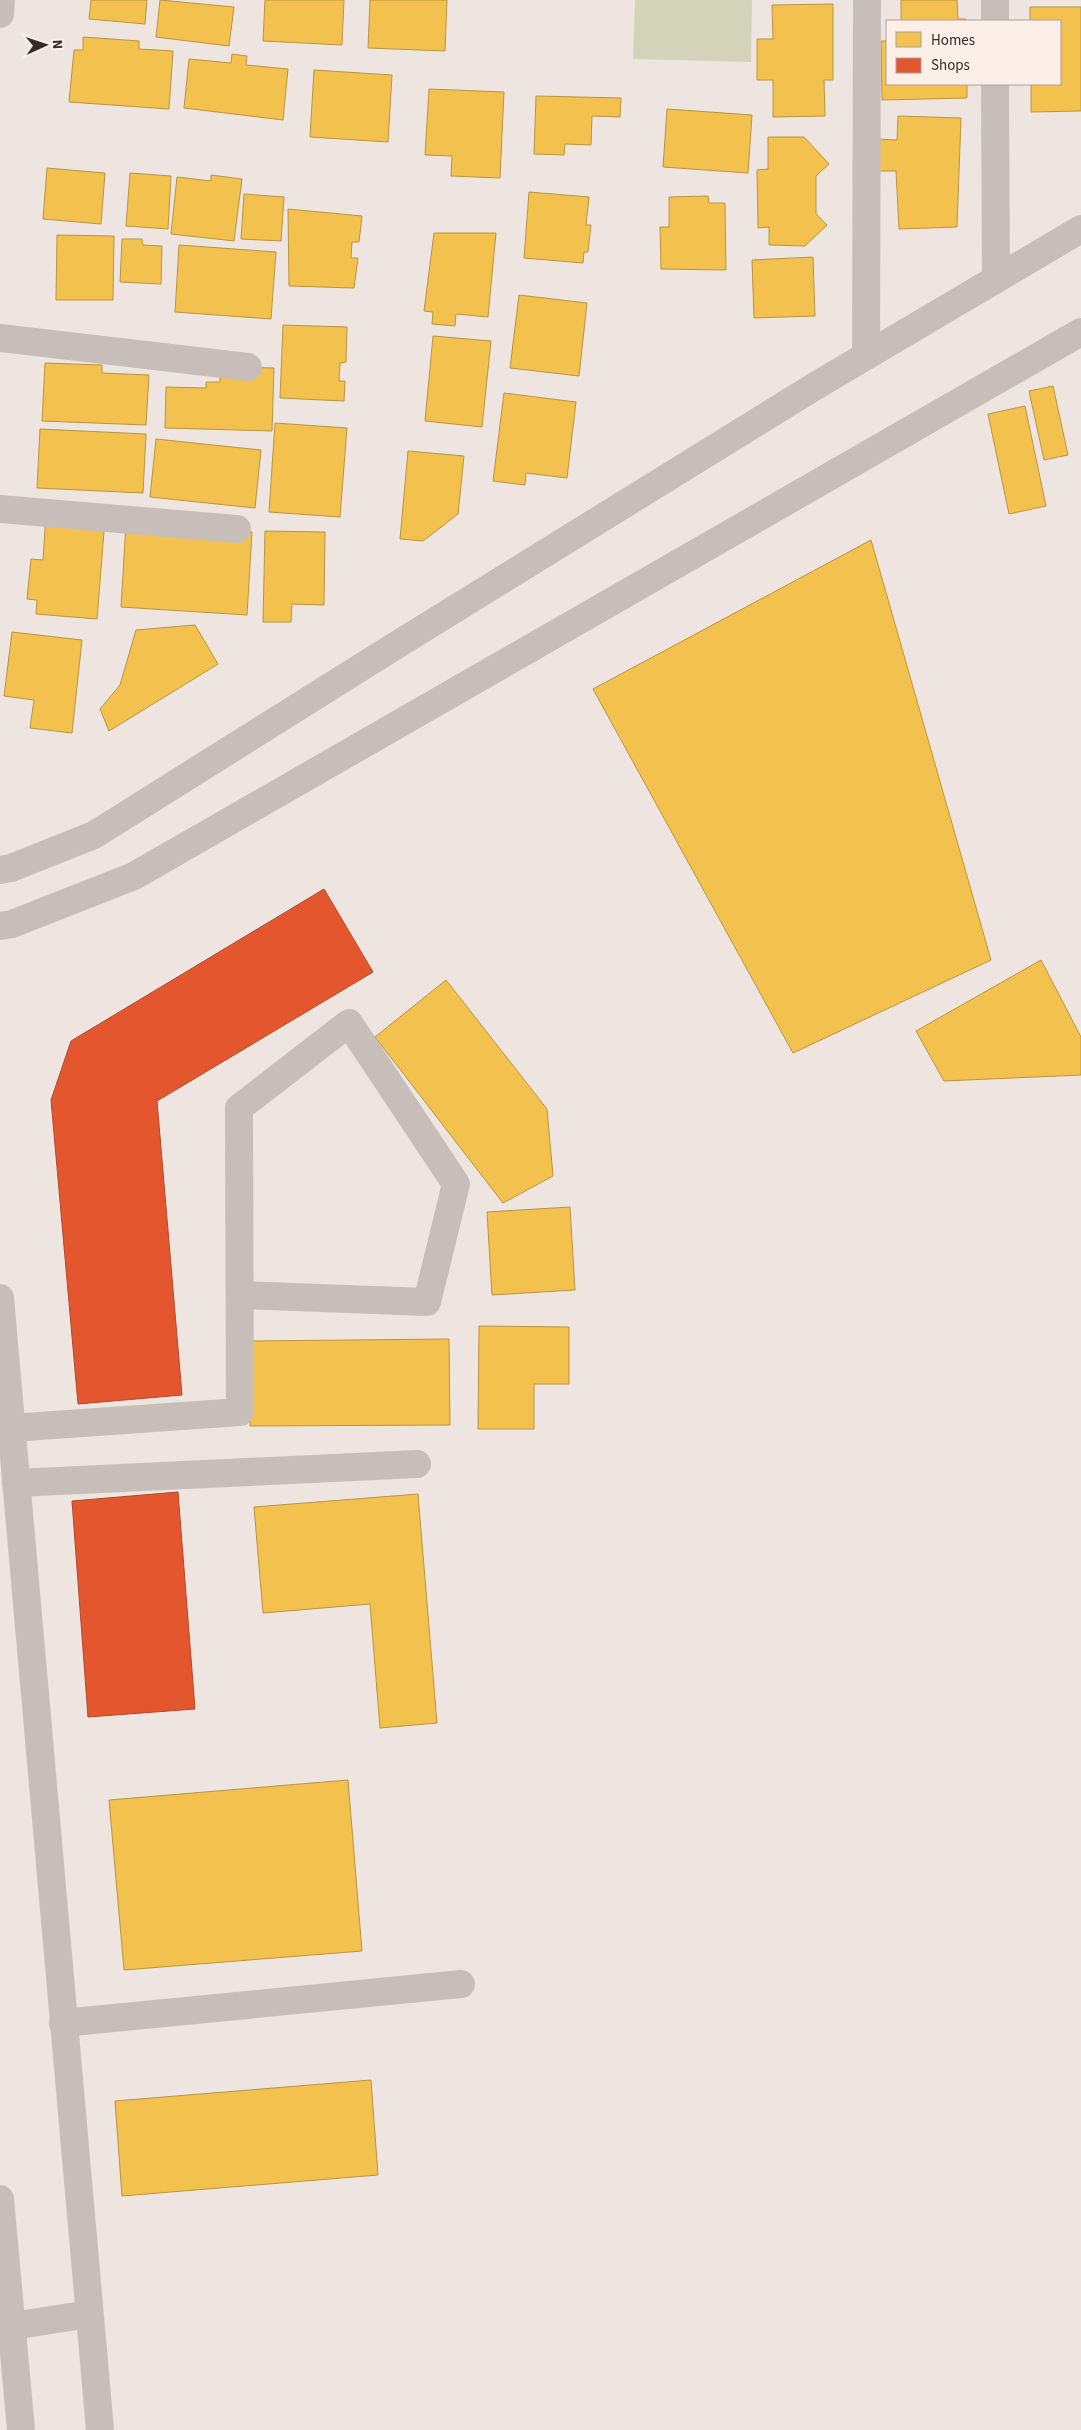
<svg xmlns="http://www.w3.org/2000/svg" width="1081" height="2430" font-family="'Source Sans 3',sans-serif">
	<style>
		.green { fill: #d3d3b9 }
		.homes { fill: #f2c14e; stroke: #ba9442 }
		.shops { fill: #e4572e; stroke: #b04a2c }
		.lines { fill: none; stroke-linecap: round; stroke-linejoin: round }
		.minor { stroke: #c7beba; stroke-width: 28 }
		.tertiary { stroke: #c7beba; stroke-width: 28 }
	</style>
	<rect width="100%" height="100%" fill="#eee5e1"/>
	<!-- green -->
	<path class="green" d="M635 0H752L751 62 633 59Z"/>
	<!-- homes -->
	<g class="homes">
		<path d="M91 0H147L145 24 89 19Z"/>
		<path d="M160 0 234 7 229 46 156 37Z"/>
		<path d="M265 0H344L342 45 263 41Z"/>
		<path d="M370 0H447L445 51 368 48Z"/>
		<path d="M901 0H957L958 19H966V21H901Z"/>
		<path d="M833 4V80H824L825 116 773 117V80H757V39H773L772 5Z"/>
		<path d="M1030 7H1081V111L1031 112V84H1060V21H1030Z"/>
		<path d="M83 37 139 41V49L173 51 169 109 69 102 74 50H83Z"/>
		<path d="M881 41H887V84H967V98L882 100Z"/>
		<path d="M232 54 247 56 246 65 288 69 283 120 184 108 189 59 231 63Z"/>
		<path d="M314 70 392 75 388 142 310 137Z"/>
		<path d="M429 89 504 92 500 178 451 176 452 156 425 155Z"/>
		<path d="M536 96 621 98 620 117 592 116 591 145 565 144 564 155 534 154Z"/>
		<path d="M667 109 752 115 748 173 663 167Z"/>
		<path d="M898 116 961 118 957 227 899 229 896 171H875L877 139 897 140Z"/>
		<path d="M768 137H804L829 164 816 176V214L827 225 805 246 769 245V227L758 228 757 170 768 169Z"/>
		<path d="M47 168 105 173 101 224 43 219Z"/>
		<path d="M130 173 171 176 168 229 126 226Z"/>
		<path d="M211 175 242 179 234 241 171 234 177 177 211 181Z"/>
		<path d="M529 192 589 197 586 225H591L588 252H584L583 263 524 258Z"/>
		<path d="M244 194 284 197 281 241 241 239Z"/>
		<path d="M708 196 709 203H725L726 270 661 269 660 227H669V197Z"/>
		<path d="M288 209 362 216 359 242H352L351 258H358L354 288 289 286Z"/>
		<path d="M434 233H496L488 317 456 314 455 326 432 324 433 312 424 311Z"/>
		<path d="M57 235 114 236 113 300H56Z"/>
		<path d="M122 239H142L143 245 162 246 161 284 120 282Z"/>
		<path d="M179 245 276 252 271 319 175 312Z"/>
		<path d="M813 257 815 316 754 318 752 260Z"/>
		<path d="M519 295 587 303 579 376 510 368Z"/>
		<path d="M283 325 347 327 346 362 340 363 339 381H345L344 401 280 398Z"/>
		<path d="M433 336 491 341 482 427 425 421Z"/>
		<path d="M45 363 102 365V373L149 375 146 425 42 421Z"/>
		<path d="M236 367 274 368 272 431 165 428 166 387 206 388V382H220V375Z"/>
		<path d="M1053 386 1068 455 1044 460 1029 391Z"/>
		<path d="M504 393 576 402 567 478 526 473 525 485 493 481Z"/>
		<path d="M1025 406 1046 506 1009 514 988 414Z"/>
		<path d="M275 423 347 428 340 517 269 512Z"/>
		<path d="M40 429 146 434 143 493 37 488Z"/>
		<path d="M156 439 261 450 255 508 150 497Z"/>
		<path d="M408 451 464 456 458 514 423 541 400 539Z"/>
		<path d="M46 514 105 519 97 619 36 614 37 600 27 599 31 559 43 560Z"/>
		<path d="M126 524 252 532 247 615 121 607Z"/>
		<path d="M265 531 325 532 324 605 292 604 291 622H263Z"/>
		<path d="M871 540 991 960 793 1053 593 689Z"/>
		<path d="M195 625 218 664 109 731 100 709 120 685 136 630Z"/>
		<path d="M12 632 82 640 72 733 30 728 34 700 4 696Z"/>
		<path d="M1041 960 1081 1037V1075L944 1081 916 1031Z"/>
		<path d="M446 980 547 1109 553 1176 503 1203 375 1037Z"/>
		<path d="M570 1207 575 1290 492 1295 487 1212Z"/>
		<path d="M479 1326 569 1327V1384H534V1429H478Z"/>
		<path d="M449 1339 450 1425 250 1426V1341Z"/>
		<path d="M418 1494 437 1723 380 1728 370 1604 263 1613 254 1507Z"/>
		<path d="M348 1780 362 1951 124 1970 109 1800Z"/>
		<path d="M371 2080 378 2175 122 2196 115 2101Z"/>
	</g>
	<!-- shops -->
	<g class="shops">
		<path d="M324 889 373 972 157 1101 182 1395 78 1404 51 1100 71 1041Z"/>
		<path d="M178 1492 195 1709 88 1717 72 1501Z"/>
	</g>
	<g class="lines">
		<!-- minor -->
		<g class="minor">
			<path d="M995 0V21"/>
			<path d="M995 84 996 279"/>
			<path d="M0 338 248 367"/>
			<path d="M866 356 867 0"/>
			<path d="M0 509 237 529"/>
			<path d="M11 1428 240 1412 239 1108 349 1023 456 1184 427 1302 240 1295"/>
			<path d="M16 1483 417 1464"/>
			<path d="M63 2023 461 1984"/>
		</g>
		<!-- tertiary -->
		<g class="tertiary">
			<path d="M0 14 1 0"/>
			<path d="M0 870 11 868 94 835 395 646 817 385 1081 229"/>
			<path d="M0 926 12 924 134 876 1081 332"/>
			<path d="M0 1298 100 2430"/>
			<path d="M0 2199 21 2430"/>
			<path d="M0 2328 89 2314"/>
		</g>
	</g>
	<!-- legend -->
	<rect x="886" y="20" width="175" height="65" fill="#fbefe8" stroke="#ada09b"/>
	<rect x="896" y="32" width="25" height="15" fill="#f2c14e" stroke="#ada09b"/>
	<text x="931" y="45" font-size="15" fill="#382a27">Homes</text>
	<rect x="896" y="58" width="25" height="15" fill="#e4572e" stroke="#ada09b"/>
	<text x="931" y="70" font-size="15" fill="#382a27">Shops</text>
	<!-- north arrow -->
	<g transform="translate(45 45) rotate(87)" stroke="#fbefe8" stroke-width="4" paint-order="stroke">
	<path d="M0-4L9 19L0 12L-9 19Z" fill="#382a27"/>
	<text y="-8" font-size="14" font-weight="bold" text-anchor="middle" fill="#382a27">N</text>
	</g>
</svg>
